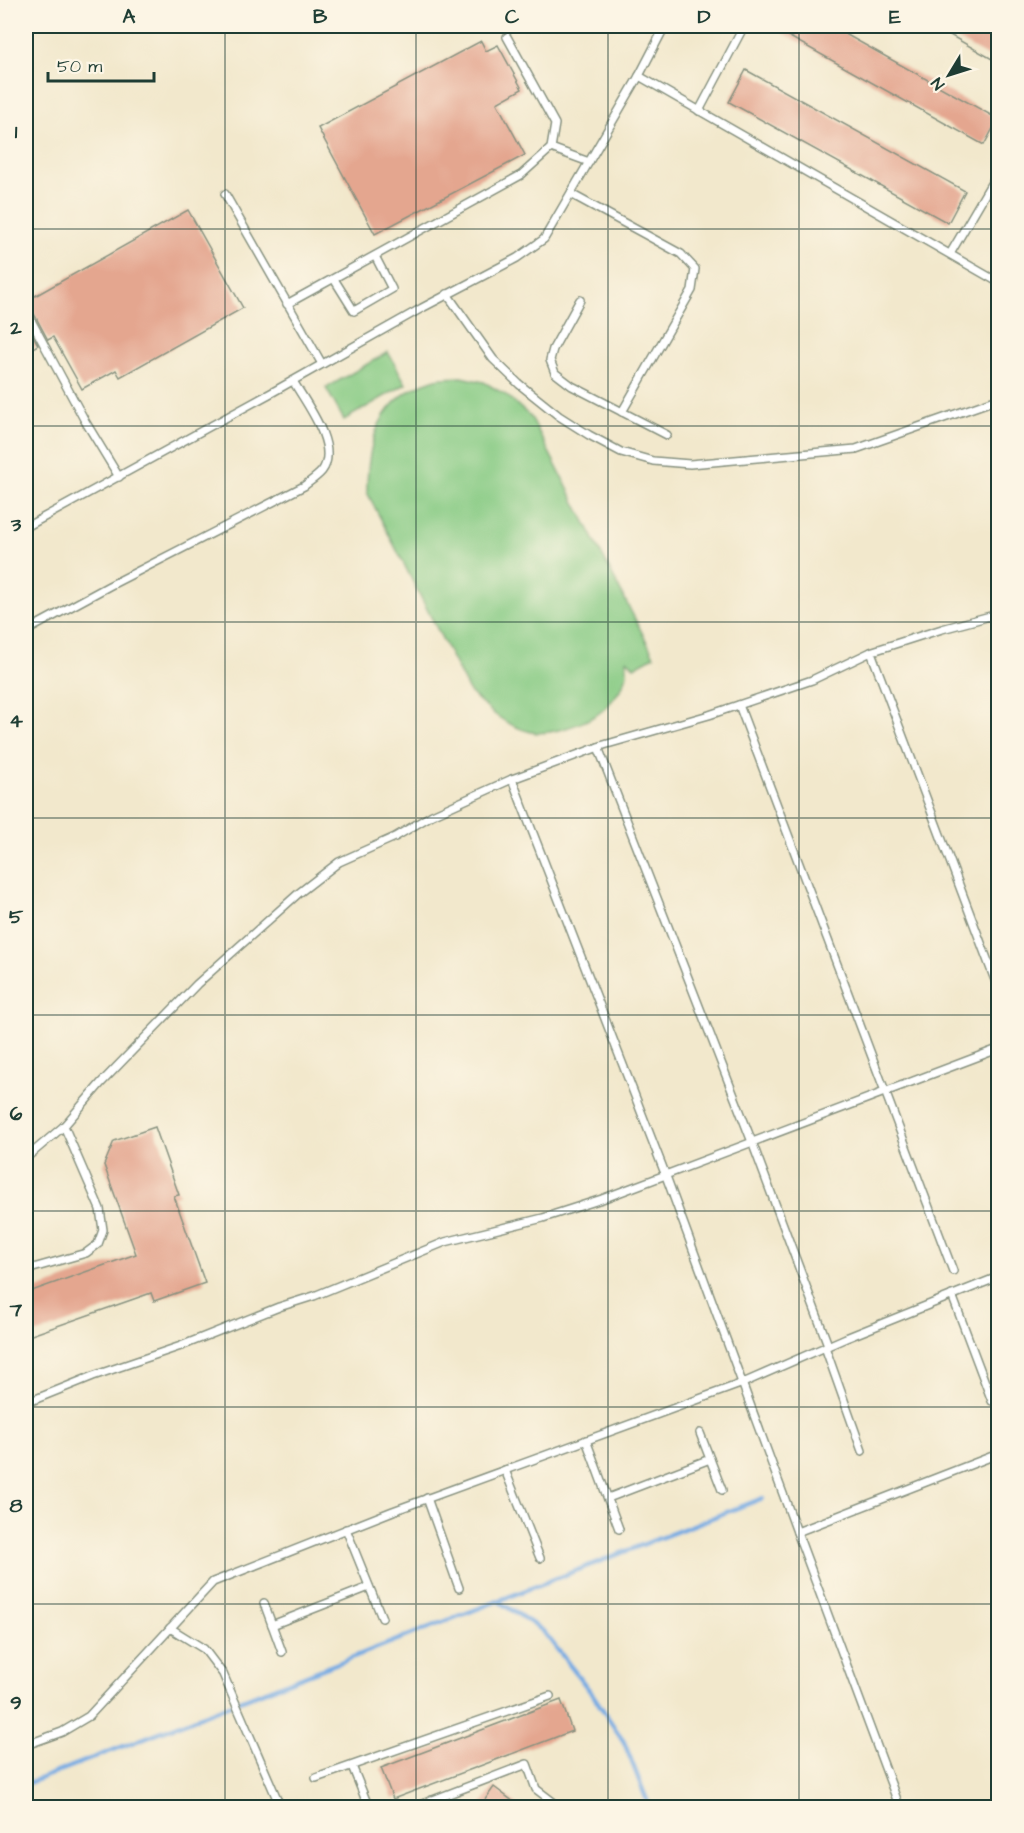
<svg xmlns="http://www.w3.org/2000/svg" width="1024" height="1833" font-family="'Architects Daughter',sans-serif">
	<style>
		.green { fill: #86ca83; stroke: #52845c; stroke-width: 1.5 }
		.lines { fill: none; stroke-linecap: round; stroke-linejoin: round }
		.stream { stroke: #76abe3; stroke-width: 4.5 }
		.building { fill: #e4a68f }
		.service-casing { stroke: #889280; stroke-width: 10 }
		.service { stroke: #fff; stroke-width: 7 }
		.grid { fill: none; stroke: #1f3d34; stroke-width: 1.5; stroke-opacity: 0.55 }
		.neatline { fill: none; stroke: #1f3d34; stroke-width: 2 }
		.grid-label { font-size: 20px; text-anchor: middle; font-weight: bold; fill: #1f3d34 }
	</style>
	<rect width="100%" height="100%" fill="#fcf5e5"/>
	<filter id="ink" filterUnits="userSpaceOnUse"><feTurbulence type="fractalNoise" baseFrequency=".0167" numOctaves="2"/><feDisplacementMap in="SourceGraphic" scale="12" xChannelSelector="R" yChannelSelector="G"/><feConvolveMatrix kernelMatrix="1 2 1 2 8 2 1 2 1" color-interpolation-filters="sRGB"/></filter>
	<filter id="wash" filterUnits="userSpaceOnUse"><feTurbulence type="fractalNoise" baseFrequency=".008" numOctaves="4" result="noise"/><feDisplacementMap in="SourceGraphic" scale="24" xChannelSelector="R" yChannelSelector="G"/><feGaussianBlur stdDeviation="1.35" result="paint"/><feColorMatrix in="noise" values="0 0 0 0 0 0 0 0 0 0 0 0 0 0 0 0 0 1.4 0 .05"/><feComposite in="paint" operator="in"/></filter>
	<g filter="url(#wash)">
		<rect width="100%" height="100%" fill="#f2e8cc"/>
		<!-- green -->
		<g class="green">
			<path d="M388 352 406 384 344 420 326 388Z"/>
			<path d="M461 377 484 382 506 395 531 417 654 656 634 667 627 659C626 665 628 672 626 678 622 690 608 707 598 714 583 724 548 736 531 732 505 726 487 709 469 691L367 492C367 441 379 397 433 380 441 377 452 378 461 377Z"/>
		</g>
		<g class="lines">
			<!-- stream -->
			<g class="stream">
				<path d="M498 1601 543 1631 593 1695 624 1742 650 1808"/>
				<path d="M26 1784 763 1498"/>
			</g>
		</g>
		<g id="blocks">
			<!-- building -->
			<g class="building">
				<path d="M770 26H831L998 119 984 145Z"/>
				<path d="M934 26H992L999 29V63Z"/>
				<path d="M481 41 486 51 498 45 522 89 497 103 525 155 375 234 318 128Z"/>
				<path d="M746 70 965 191 948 223 729 102Z"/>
				<path d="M188 210 243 308 120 377 116 370 82 389 53 337 48 340 31 308 26 305V301Z"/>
				<path d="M26 322 38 345 26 352Z"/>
				<path d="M155 1127 179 1195 174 1196 205 1283 154 1301 151 1293 26 1337V1293L136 1254 104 1165 114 1141Z"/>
				<path d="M561 1700 572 1731 393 1799 381 1768Z"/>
				<path d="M494 1787 522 1808H479Z"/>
			</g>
		</g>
	</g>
	<g filter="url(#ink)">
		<use href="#blocks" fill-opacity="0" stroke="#889280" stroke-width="1.5"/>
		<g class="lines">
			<defs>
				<g id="service">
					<path d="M639 76 998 282"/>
					<path d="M699 111 744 26"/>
					<path d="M551 148 589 162"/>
					<path d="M225 194 322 364"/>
					<path d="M571 194 681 254 695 269 692 290 622 412"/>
					<path d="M950 254 998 172"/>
					<path d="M334 279 354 311 392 289 375 256"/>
					<path d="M447 294 493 359 519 384 559 416 589 435 621 452 653 461 690 464 856 449 998 399"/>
					<path d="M580 300 553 349 550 360 555 373 572 386 667 435"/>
					<path d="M287 304 521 175 551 148 555 124 507 37"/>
					<path d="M26 311 85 421 119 477"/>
					<path d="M26 527 271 393 422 308 517 258 544 239 639 76 665 26"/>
					<path d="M26 631 109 586 304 486C309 482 317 477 322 471 340 447 306 403 293 381"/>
					<path d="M871 652 998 988"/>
					<path d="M739 705 953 1271"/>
					<path d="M598 747 752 1142 828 1345"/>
					<path d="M512 779 666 1176 797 1532 998 1454"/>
					<path d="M26 1158 64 1126 101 1083 197 984 299 893 339 862 395 837 432 815 512 779 604 745 709 715 812 680 873 651 942 629 998 614"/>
					<path d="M26 1270 86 1253 98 1244 103 1230 100 1209 64 1126"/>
					<path d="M952 1295 992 1401"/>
					<path d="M825 1347 862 1451"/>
					<path d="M26 1403 93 1376 181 1346 279 1307 314 1296 445 1242 543 1218 602 1199 998 1049"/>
					<path d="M700 1433 722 1490"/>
					<path d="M586 1440 619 1529"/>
					<path d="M505 1470 540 1558"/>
					<path d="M427 1498 459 1588"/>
					<path d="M608 1498 710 1459"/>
					<path d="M346 1529 382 1618"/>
					<path d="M797 1532 900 1808"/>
					<path d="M264 1603 282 1652"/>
					<path d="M272 1625 369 1587"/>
					<path d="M170 1628 204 1649 223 1674 281 1808"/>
					<path d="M26 1745 62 1732 89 1716 213 1582 393 1511 743 1383 846 1338 998 1277"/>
					<path d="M352 1766 369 1808"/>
					<path d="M316 1778 550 1696"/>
					<path d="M431 1800 441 1808"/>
					<path d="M184 1808 188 1806 198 1808"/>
					<path d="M412 1808 527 1764 536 1789 561 1808"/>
				</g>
			</defs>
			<!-- service casing -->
			<use href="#service" class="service-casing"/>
			<!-- service -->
			<use href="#service" class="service"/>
		</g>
	</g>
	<!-- grid -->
	<path class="grid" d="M225 26V1808M416 26V1808M608 26V1808M799 26V1808M26 229H998M26 426H998M26 622H998M26 818H998M26 1015H998M26 1211H998M26 1407H998M26 1604H998"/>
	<!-- margin -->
	<rect width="1024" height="1833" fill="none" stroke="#fcf5e5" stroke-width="66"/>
	<!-- north arrow -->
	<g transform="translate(949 75) rotate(232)" stroke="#fcf5e5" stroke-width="4.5" paint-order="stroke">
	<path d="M0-4.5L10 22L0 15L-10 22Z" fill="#1f3d34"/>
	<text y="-9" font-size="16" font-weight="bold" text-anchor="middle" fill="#1f3d34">N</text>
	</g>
	<!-- scale -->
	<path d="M48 72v9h106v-9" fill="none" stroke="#1f3d34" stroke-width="3"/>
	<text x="57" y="72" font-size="18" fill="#1f3d34" stroke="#fcf5e5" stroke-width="4.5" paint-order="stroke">50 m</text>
	<rect x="33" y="33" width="958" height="1767" class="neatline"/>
	<g class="grid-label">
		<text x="129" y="23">A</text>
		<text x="320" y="23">B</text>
		<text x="512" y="23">C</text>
		<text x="704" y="23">D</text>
		<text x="895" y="23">E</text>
		<text x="16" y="138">1</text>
		<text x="16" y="334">2</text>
		<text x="16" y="531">3</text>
		<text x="16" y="727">4</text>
		<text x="16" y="923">5</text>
		<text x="16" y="1120">6</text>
		<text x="16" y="1316">7</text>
		<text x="16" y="1512">8</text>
		<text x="16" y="1709">9</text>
	</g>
</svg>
